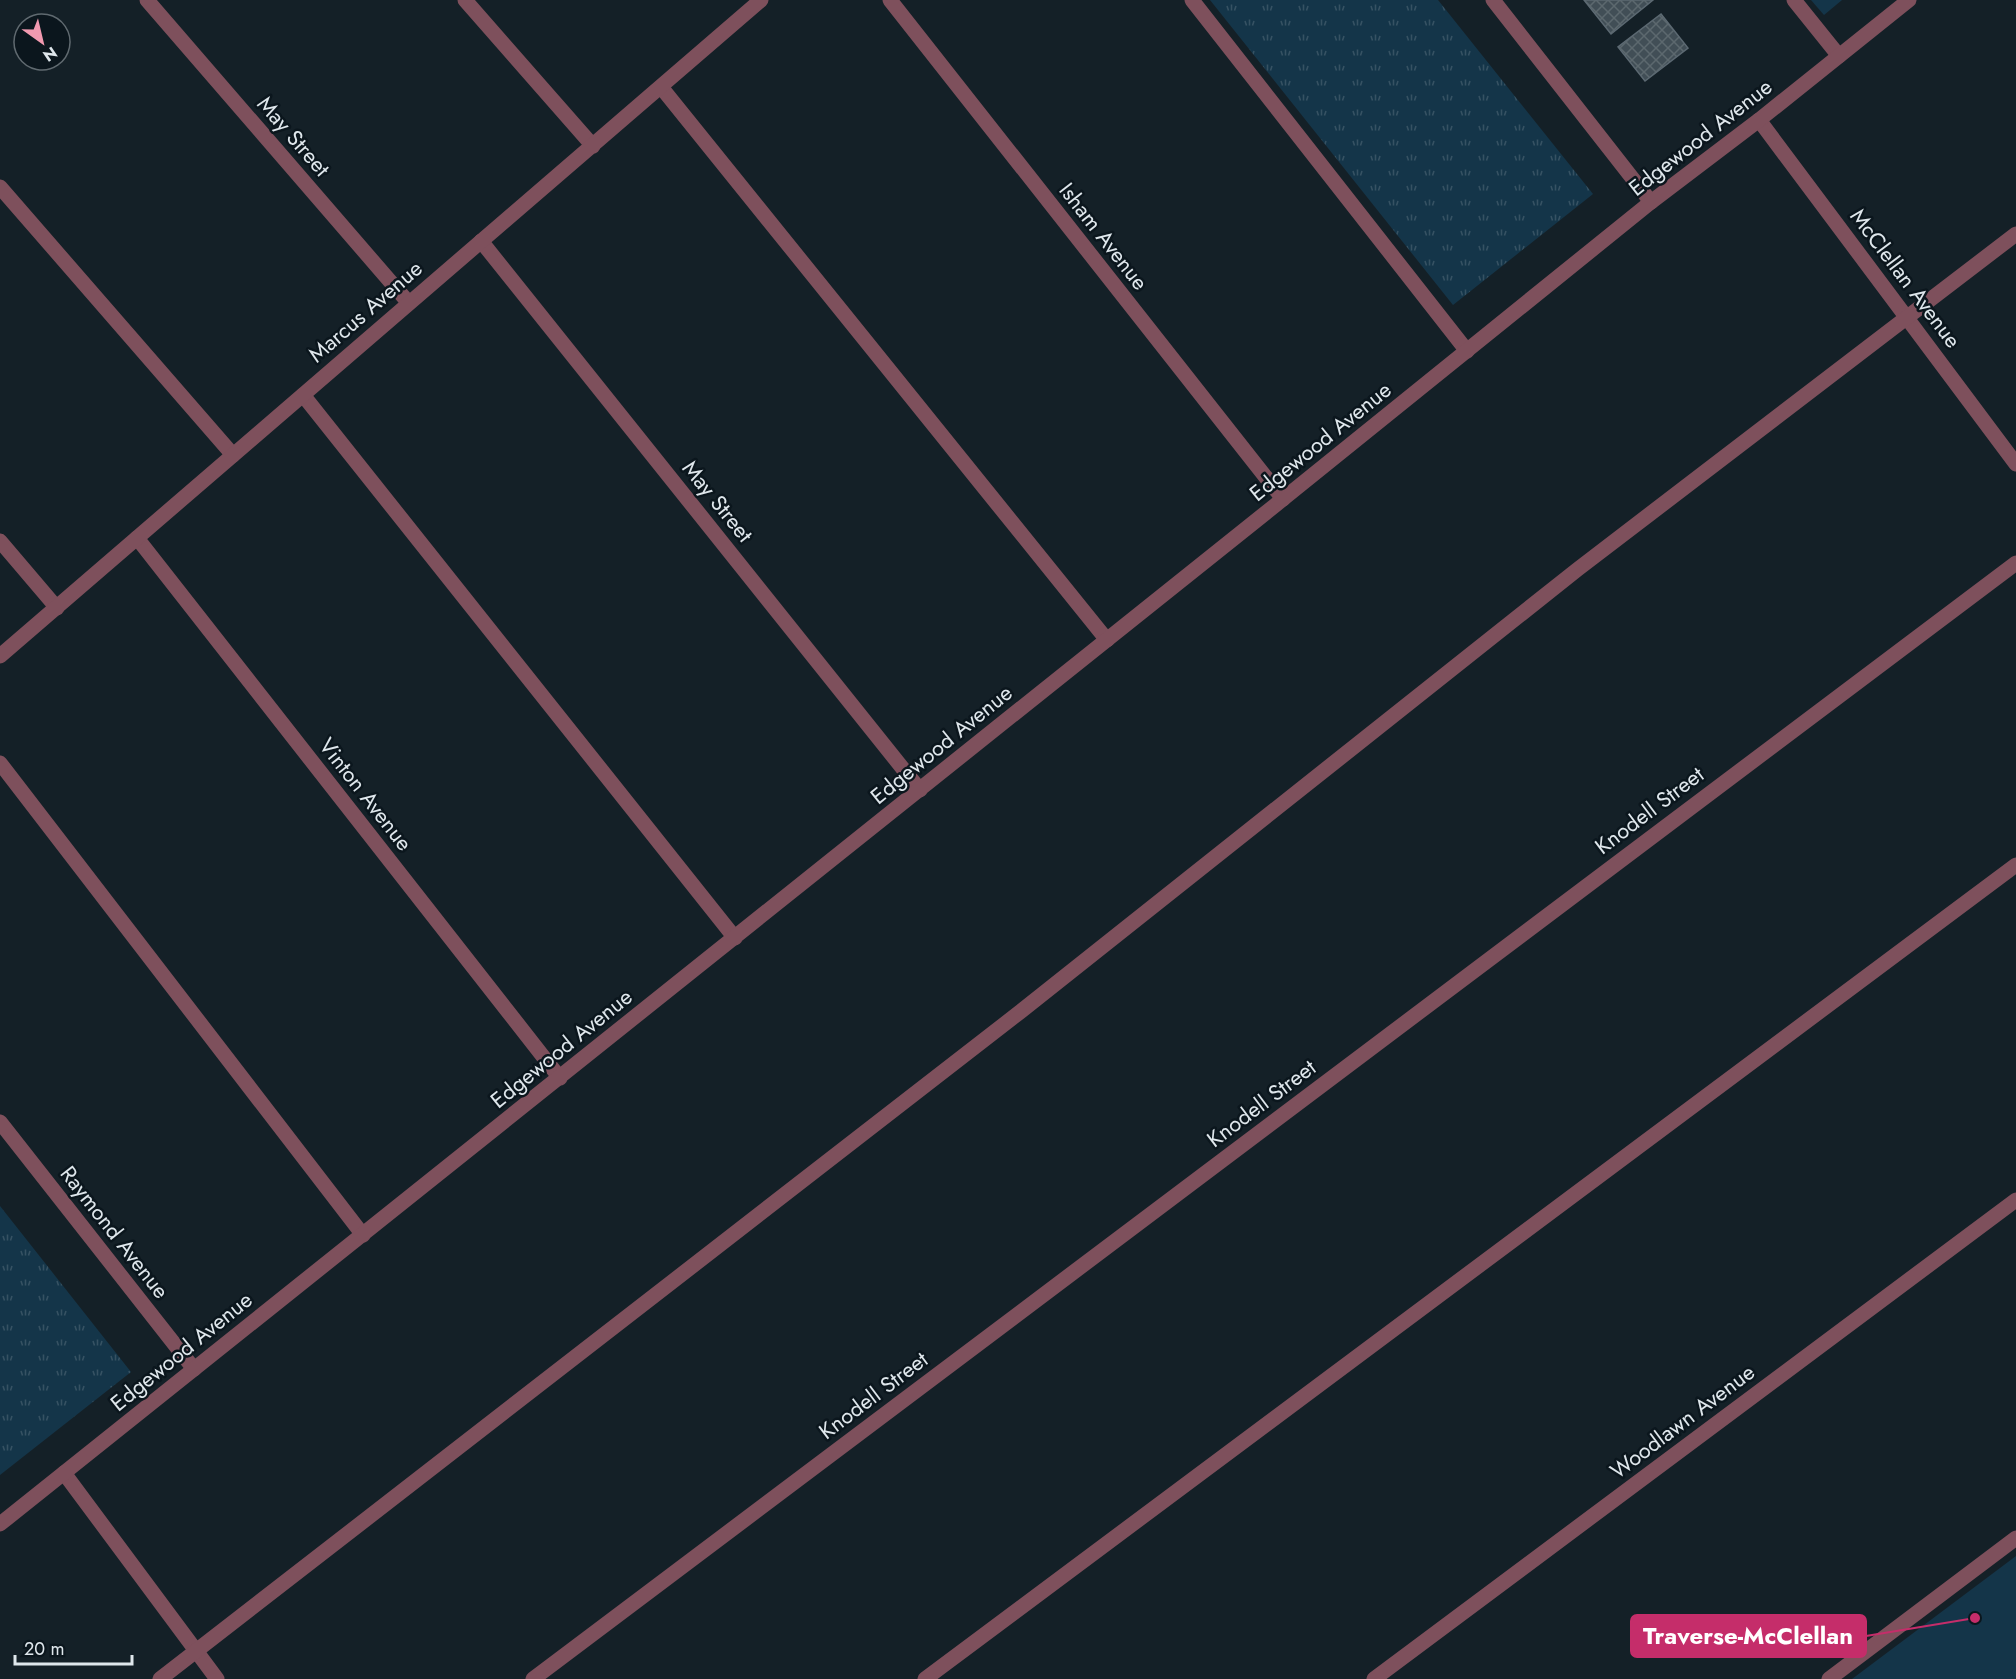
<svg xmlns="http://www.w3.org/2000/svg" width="2016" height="1679" font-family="Jost,sans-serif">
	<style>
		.grass { fill: url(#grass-tufts) }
		.park { fill: #143549 }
		.building { fill: url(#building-cross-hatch); stroke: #5c6972; stroke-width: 1.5 }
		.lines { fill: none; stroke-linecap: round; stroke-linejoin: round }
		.minor { stroke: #7e505c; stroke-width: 15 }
		.labels { text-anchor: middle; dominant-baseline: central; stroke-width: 5; stroke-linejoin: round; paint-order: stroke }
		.street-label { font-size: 22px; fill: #dfe7ec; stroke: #0b161d }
		.leader { fill: none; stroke: #c52d6a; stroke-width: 2 }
		.callout-dot { fill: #c52d6a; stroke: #0b161d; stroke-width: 2 }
		.callout { fill: #c52d6a; stroke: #c52d6a; stroke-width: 2 }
		.callout-label { font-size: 24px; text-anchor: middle; font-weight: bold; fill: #fff }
	</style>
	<defs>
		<pattern id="grass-tufts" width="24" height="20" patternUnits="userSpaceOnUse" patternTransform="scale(1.5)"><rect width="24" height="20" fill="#143549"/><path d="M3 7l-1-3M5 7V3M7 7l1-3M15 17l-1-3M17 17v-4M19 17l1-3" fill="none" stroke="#365263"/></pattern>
		<pattern id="building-cross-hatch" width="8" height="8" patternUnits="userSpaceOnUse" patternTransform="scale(1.5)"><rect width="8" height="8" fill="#414e56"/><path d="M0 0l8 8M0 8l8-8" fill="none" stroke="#5c686e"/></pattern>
	</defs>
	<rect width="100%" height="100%" fill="#142027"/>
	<!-- grass -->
	<g class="grass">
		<path d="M1210 0H1438L1593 194 1453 305Z"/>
		<path d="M1811 0H1842L1824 15Z"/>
		<path d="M0 1206 131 1372 0 1475Z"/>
	</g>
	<!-- park -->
	<path class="park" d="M2016 1556V1679H1852Z"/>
	<!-- building -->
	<g class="building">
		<path d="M1584 0H1653L1611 34Z"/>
		<path d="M1661 14 1688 48 1645 81 1618 47Z"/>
	</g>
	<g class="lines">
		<!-- minor -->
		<g class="minor">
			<path d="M147 0 408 302"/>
			<path d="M465 0 593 146"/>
			<path d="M890 0 1283 499"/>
			<path d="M1192 0 1467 351"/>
			<path d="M1493 0 1651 202"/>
			<path d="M1794 0 1839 56"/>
			<path d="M661 87 1107 640"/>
			<path d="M1759 120 2016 464"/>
			<path d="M0 187 233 455"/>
			<path d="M481 241 920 790"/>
			<path d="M303 395 735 938"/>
			<path d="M137 538 560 1078"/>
			<path d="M0 541 57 608"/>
			<path d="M0 656 761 0"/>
			<path d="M0 763 363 1235"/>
			<path d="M0 1122 194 1369"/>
			<path d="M64 1473 217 1679"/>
			<path d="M0 1524 1283 499 1651 202 1759 120 1909 0"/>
			<path d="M160 1679 1020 1012 1578 569 2016 234"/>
			<path d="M533 1679 2016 563"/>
			<path d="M925 1679 2016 865"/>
			<path d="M1374 1679 2016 1200"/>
			<path d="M1829 1679 2016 1538"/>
		</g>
	</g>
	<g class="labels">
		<!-- street labels -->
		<g class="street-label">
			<text transform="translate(294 136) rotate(49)">May Street</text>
			<text transform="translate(1700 137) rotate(-38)">Edgewood Avenue</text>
			<text transform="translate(1104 236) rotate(52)">Isham Avenue</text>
			<text transform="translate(1906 278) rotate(53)">McClellan Avenue</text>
			<text transform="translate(365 311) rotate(-41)">Marcus Avenue</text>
			<text transform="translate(1320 441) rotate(-39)">Edgewood Avenue</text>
			<text transform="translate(718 501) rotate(51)">May Street</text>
			<text transform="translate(941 744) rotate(-39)">Edgewood Avenue</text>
			<text transform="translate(366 794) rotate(52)">Vinton Avenue</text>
			<text transform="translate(1649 810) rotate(-37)">Knodell Street</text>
			<text transform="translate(561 1048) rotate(-39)">Edgewood Avenue</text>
			<text transform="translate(1261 1103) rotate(-37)">Knodell Street</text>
			<text transform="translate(115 1232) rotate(52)">Raymond Avenue</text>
			<text transform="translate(181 1351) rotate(-39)">Edgewood Avenue</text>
			<text transform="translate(873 1395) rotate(-37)">Knodell Street</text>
			<text transform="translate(1682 1421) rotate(-37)">Woodlawn Avenue</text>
		</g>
	</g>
	<!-- callouts -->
	<path class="leader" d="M1975 1618L1866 1636"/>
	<circle class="callout-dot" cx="1975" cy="1618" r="6"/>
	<rect class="callout" x="1631" y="1615" width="235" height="42" rx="6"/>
	<g class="callout-label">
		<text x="1748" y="1644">Traverse-McClellan</text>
	</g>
	<!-- north arrow -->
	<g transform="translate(42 42) rotate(146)"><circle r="28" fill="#0b161d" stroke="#606a70" stroke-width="1.5"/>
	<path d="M0-4.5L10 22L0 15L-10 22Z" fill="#f29ab0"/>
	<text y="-9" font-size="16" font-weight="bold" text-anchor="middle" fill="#dfe7ec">N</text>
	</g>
	<!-- scale -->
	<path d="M15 1655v9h117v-9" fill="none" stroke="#dfe7ec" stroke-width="3"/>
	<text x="24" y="1655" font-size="18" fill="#dfe7ec" stroke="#0b161d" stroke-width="4.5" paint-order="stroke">20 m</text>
</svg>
